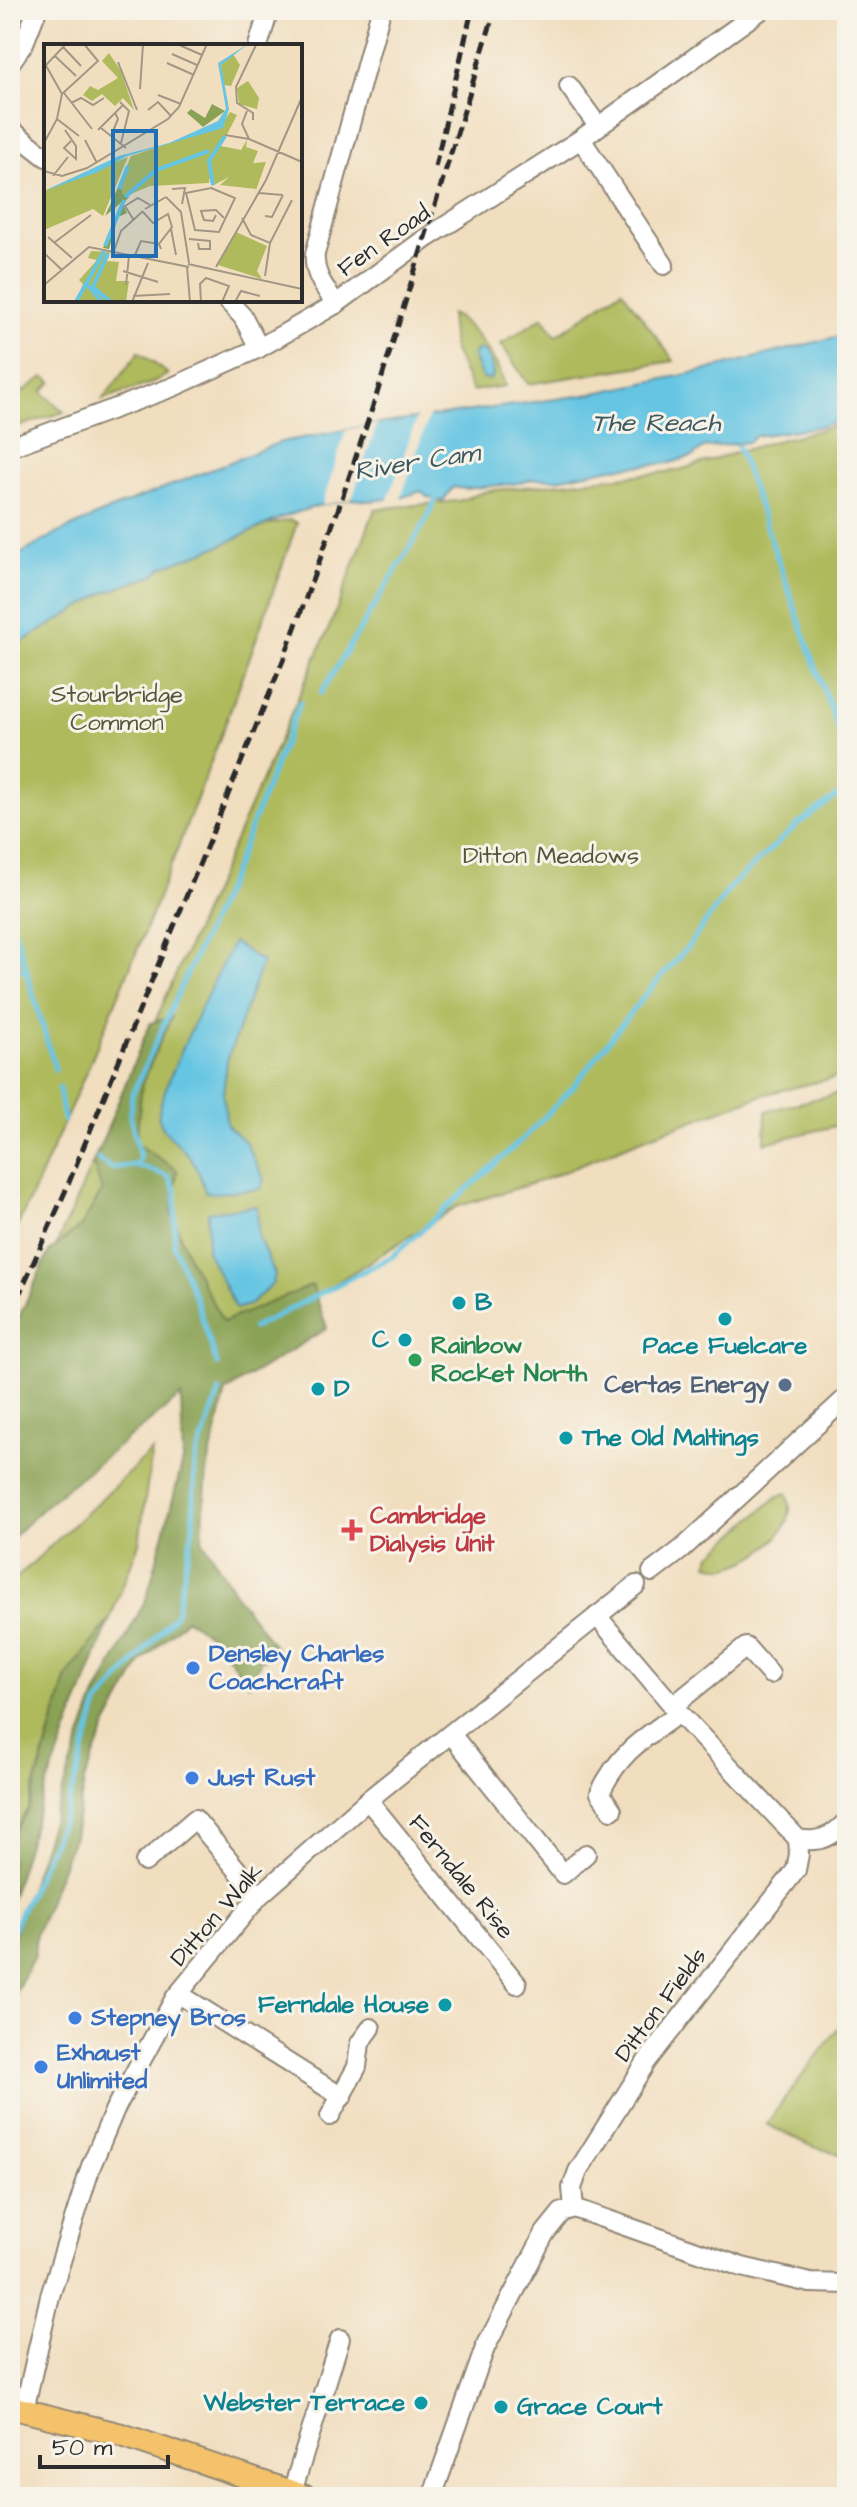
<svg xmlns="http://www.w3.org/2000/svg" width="857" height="2507" font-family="'Architects Daughter',sans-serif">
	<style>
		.green { fill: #aeba5c; stroke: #6c7244; stroke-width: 2 }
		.forest { fill: #8aa254; stroke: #5a6640; stroke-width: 2 }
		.water { fill: #65c5e3; stroke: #487887; stroke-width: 2 }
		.pier { fill: #f1debf }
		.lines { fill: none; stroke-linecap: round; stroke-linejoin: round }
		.stream { stroke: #65c5e3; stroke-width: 5 }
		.minor-casing { stroke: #8e8475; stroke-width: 22 }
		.major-casing { stroke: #8e8475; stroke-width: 26 }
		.minor { stroke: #fff; stroke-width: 18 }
		.major { stroke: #f4c26a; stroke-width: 22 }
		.rail { stroke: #2b2b2b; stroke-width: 5; stroke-dasharray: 12 6; stroke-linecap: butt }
		.culture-dot { fill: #0f9aa8; stroke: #f7f3e8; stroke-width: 3 }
		.leisure-dot { fill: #2e9e5b; stroke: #f7f3e8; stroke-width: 3 }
		.service-dot { fill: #5c6f8a; stroke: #f7f3e8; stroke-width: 3 }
		.health-dot { fill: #e0444e; stroke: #f7f3e8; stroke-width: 3 }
		.shop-dot { fill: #3f7fe0; stroke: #f7f3e8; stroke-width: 3 }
		.labels { text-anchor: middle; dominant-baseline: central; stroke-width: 6; stroke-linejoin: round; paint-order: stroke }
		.street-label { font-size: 24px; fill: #2b2b2b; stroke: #f7f3e8 }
		.park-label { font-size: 24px; fill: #52563a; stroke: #f7f3e8 }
		.culture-label { font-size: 24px; font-weight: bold; fill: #0d838f; stroke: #f7f3e8; text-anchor: start }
		.leisure-label { font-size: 24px; font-weight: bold; fill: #27864d; stroke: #f7f3e8; text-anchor: start }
		.service-label { font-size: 24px; font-weight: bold; fill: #4e5e75; stroke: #f7f3e8; text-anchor: end }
		.health-label { font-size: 24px; font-weight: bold; fill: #be3a42; stroke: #f7f3e8; text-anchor: start }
		.shop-label { font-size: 24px; font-weight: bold; fill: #366cbe; stroke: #f7f3e8; text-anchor: start }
		.water-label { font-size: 26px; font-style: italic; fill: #3c5962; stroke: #f7f3e8 }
		.inset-river { fill: none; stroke: #65c5e3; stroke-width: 4 }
		.inset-road { fill: none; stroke: #a29684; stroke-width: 2 }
		.view { fill: #1f6fb2; fill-opacity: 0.15; stroke: #1f6fb2; stroke-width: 4 }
		.inset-edge { fill: none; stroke: #2b2b2b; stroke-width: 4 }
	</style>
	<rect width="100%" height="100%" fill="#f7f3e8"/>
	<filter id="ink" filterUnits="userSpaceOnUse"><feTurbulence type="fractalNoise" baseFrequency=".0125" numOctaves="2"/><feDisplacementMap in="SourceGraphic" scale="16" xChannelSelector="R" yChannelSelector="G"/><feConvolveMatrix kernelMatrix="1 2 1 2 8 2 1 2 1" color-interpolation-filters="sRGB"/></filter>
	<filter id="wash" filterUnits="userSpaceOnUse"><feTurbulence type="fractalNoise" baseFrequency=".006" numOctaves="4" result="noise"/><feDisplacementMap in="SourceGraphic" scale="32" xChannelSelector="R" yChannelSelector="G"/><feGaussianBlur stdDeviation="1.8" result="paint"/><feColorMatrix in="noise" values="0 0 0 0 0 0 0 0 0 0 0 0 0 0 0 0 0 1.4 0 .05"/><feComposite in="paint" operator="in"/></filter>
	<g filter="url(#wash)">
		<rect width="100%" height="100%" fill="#f1debf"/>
		<!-- green -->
		<g class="green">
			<path d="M622 290 674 361 528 384 501 344 543 317 556 336Z"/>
			<path d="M450 314C471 321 500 364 505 386L472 391 453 349Z"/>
			<path d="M139 352 168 374 155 382 103 399Z"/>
			<path d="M44 377 52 382 42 392 64 412 14 428 10 425V400Z"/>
			<path d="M847 423V1075L766 1094 642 1139 543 1180 456 1207 254 1335 10 1350 332 621 375 509 458 501 487 491 676 471 771 442Z"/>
			<path d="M290 520 297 523C213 767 119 1008 10 1242V649L104 593 154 575 161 567 219 546 266 525Z"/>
			<path d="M847 1091V1123L765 1143 766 1111Z"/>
			<path d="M152 1451 139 1543 110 1619 67 1676 28 1808 10 1838V1584Z"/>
			<path d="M787 1493C788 1497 790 1502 790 1506 791 1534 753 1563 727 1567 721 1568 714 1565 708 1564L711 1555 778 1496Z"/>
			<path d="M847 2016V2156L814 2147 766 2124Z"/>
		</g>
		<!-- forest -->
		<g class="forest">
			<path d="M171 1017 142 1083 136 1143 177 1170 172 1214 190 1260 223 1322 312 1285 327 1328 226 1391 207 1470 202 1539 238 1598 281 1655 261 1660 249 1684 215 1639 186 1619 142 1661 106 1727 85 1778 74 1836 36 1934 34 1956 10 2003V1947L58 1803 95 1698 147 1597 183 1461 181 1396 49 1502 10 1540V1337L49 1252 81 1226 102 1191 93 1164 150 1023Z"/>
			<path d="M110 1619 43 1795 10 1902V1838L29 1808 67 1676Z"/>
		</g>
		<!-- water -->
		<g class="water">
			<path d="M847 334V418L823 426 756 436 748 442 703 448 693 456 670 463 611 468 557 479H533L518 483 465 489 453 487 443 501 427 497 421 491 403 497 371 501 352 499 317 506 280 518 219 546 162 567 154 575 104 593 10 649V560L56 534 116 507 281 442 377 424 585 395 703 371Z"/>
			<path d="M481 349C489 355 493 367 493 376L489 380 482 378 473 357 475 351Z"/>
			<path d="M233 942 262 962 227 1061 223 1095 227 1125 246 1143 264 1179 260 1189 215 1193 205 1192C201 1175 195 1161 182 1148 174 1139 162 1132 159 1119 154 1098 220 970 233 942Z"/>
			<path d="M257 1206 258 1237 275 1274 273 1283 251 1304 236 1309 207 1251 208 1212Z"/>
		</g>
		<!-- pier -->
		<g class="pier">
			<path d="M430 413 400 501 387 502 418 415Z"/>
			<path d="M377 424 352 499 322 505 346 430Z"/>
		</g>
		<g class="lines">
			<!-- stream -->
			<g class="stream">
				<path d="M738 447 847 755"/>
				<path d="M321 693 426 521 438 494"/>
				<path d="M10 914 55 1069"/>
				<path d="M10 974 27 968"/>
				<path d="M59 1088 64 1121"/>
				<path d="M98 1159 111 1168 136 1165 168 1176 176 1192 174 1246 195 1297 217 1364"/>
				<path d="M136 1165 140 1158 130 1115 132 1095 234 870 300 702"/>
				<path d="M253 1328 393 1256 526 1136 574 1086 634 1008 691 943 731 886 798 824 847 789"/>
				<path d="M10 1936 65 1815 98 1704 176 1614 193 1528 195 1460 220 1391"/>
			</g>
		</g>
	</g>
	<g filter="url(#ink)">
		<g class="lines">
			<defs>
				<g id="minor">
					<path d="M258 46 269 10"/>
					<path d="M10 63 24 43 37 10"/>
					<path d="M569 86 598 126"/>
					<path d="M10 129 46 157"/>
					<path d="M581 139 664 265"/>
					<path d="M227 300 243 317 259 348"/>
					<path d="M336 304C325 288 313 274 315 254L381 10"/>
					<path d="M10 447 173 387 259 348 336 304 425 239 581 139 761 10"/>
					<path d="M652 1572 682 1549 847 1397"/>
					<path d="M597 1616 679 1713 798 1839C820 1843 832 1837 847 1821"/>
					<path d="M673 1706 746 1647 770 1674"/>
					<path d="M451 1734 563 1874 586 1854"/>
					<path d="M368 1800 517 1984"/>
					<path d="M612 1810 600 1793C619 1752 644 1738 679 1713"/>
					<path d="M145 1862 195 1819 259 1896"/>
					<path d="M179 1994 342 2097"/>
					<path d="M330 2116 357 2067 360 2043 371 2028"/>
					<path d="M574 2208 572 2188 578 2171 647 2061 796 1870 799 1854 798 1839"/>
					<path d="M24 2410 50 2296 91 2166 115 2109 175 1998 259 1896 368 1800 636 1585"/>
					<path d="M292 2492 340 2339"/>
					<path d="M432 2497 485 2348 545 2233 562 2212 574 2208 742 2267 810 2283 847 2284"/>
				</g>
				<path id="major" d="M10 2407 122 2435 306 2497"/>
			</defs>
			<!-- minor casing -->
			<use href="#minor" class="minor-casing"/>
			<!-- major casing -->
			<use href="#major" class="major-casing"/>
			<!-- minor -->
			<use href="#minor" class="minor"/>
			<!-- major -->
			<use href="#major" class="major"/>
			<!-- rail -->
			<g class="rail">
				<path d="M435 167 472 10"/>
				<path d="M10 1315 65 1192 284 658 339 507 375 400 495 10"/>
			</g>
		</g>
	</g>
	<!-- markers -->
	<g class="culture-dot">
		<circle cx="459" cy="1303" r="8"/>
		<circle cx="725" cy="1319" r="8"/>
		<circle cx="405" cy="1340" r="8"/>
		<circle cx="318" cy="1389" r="8"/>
		<circle cx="566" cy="1438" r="8"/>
		<circle cx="445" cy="2005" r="8"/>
		<circle cx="421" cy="2403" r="8"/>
		<circle cx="501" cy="2407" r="8"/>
	</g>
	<circle class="leisure-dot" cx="415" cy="1360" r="8"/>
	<circle class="service-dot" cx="785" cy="1385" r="8"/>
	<path class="health-dot" d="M348 1518h8v8h8v8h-8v8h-8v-8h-8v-8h8z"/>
	<g class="shop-dot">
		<circle cx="193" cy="1668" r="8"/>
		<circle cx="192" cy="1778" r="8"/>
		<circle cx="75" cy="2018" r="8"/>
		<circle cx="41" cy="2067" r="8"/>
	</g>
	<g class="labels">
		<!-- street labels -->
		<g class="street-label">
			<text transform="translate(384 241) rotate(-35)">Fen Road</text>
			<text transform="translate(461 1877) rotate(51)">Ferndale Rise</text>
			<text transform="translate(217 1915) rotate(-49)">Ditton Walk</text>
			<text transform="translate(661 2005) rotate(-53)">Ditton Fields</text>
		</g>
		<!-- park labels -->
		<g class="park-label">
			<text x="117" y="695">Stourbridge<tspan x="117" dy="28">Common</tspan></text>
			<text x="551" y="856">Ditton Meadows</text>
		</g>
		<!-- culture labels -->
		<g class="culture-label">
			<text x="475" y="1303">B</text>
			<text x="389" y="1340" text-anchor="end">C</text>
			<text x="725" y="1346" text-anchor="middle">Pace Fuelcare</text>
			<text x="334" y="1389">D</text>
			<text x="582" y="1438">The Old Maltings</text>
			<text x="429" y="2005" text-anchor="end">Ferndale House</text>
			<text x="405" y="2403" text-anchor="end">Webster Terrace</text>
			<text x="517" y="2407">Grace Court</text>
		</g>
		<!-- leisure labels -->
		<g class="leisure-label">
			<text x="431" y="1346">Rainbow<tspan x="431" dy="28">Rocket North</tspan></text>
		</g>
		<!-- service labels -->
		<g class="service-label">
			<text x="769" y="1385">Certas Energy</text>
		</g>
		<!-- health labels -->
		<g class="health-label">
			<text x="370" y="1516">Cambridge<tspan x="370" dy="28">Dialysis Unit</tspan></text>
		</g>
		<!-- shop labels -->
		<g class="shop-label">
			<text x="209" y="1654">Densley Charles<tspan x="209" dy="28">Coachcraft</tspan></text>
			<text x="208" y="1778">Just Rust</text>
			<text x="91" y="2018">Stepney Bros</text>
			<text x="57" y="2053">Exhaust<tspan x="57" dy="28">Unlimited</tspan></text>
		</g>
		<!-- water labels -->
		<g class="water-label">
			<text x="656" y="423">The Reach</text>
			<text transform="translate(417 462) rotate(-9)">River Cam</text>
		</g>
	</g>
	<!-- overview -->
	<g transform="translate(44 44)">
		<rect width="258" height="258" fill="#f1debf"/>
		<path d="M65 9 77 27 90 66 79 54 71 62 58 50 48 57 39 51 46 42 54 46 74 34 58 17ZM189 10 196 21 187 42 180 41 177 21ZM204 37 215 54 213 65 195 60 193 44ZM186 68 193 71 177 102 197 106 203 96 202 103 214 107 209 119 222 118 211 149 212 145 176 141 185 133 168 142 165 134V139L106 142 68 158 87 112 177 82ZM84 113 59 172 49 165 0 186V147ZM192 188 223 202 213 227 218 235 174 221ZM47 207 66 208 62 217 75 218 72 237H85L82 258H60L53 250 55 258H32L39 240 35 236 53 216 44 214Z" fill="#aeba5c"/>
		<path d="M168 60 181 67 159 83 143 69 147 65 161 74ZM77 137 78 150 85 153 79 160 83 169 74 173 65 205 59 204 78 158 61 172Z" fill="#8aa254"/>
		<path d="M204 0 177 21 185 65 179 84 83 112 54 128 0 147 75 112 125 99 174 77 182 65 174 19Z" fill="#65c5e3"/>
		<path class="inset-river" d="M169 141 165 117 181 92M75 145 84 122M81 153 112 126 165 107M61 202 80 156M64 210 49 243 67 258M41 238 58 258M32 258 60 207"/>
		<path class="inset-road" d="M133 0 158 11M19 3 37 22M128 10 153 21M11 12 32 32M0 18 18 50 13 75 0 99M74 18 93 66M123 19 150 31M2 21 22 0M96 45 99 0M20 49 48 85M18 50 54 17 40 0M114 51 137 60M76 58 85 67 77 99M27 59 37 54 49 61 60 54M104 66 114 58 127 72M203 67 198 80 205 95M13 75 35 92M209 76V69L193 59 192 43 212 1M57 84 82 104M21 86 32 102V115L20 104 27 97M54 86 79 61M181 91 205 95 258 118M67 92 74 75 71 69M41 96 53 119M0 127 18 132 43 124 124 75 135 63 163 0M9 132 24 113M167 144 191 154 175 188 151 186 142 149ZM128 145 141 144 138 160M215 149 239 151M122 153 137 168 145 219M101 165 122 153M99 168 109 179 124 170 128 183 115 200 117 205M172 171 169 177 160 176 157 167 172 166 180 174M221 172 228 173 239 151M198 174 207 191 226 199 248 156M89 175 81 162 94 154 106 161M127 185 132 211M4 193 28 214M145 195 166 197V205H155L154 199M11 198 47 171M70 207 77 187 99 167M0 209 18 226M91 211 97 197 115 200M144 220 258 245M143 223 146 258M172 223 222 136 258 53M79 227 114 238M221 232 226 199M0 241 45 203 145 223M82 241 85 212M89 252 126 250M88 258 104 219M157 258 156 240 162 234 185 242 178 258M191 258 197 247 216 252"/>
		<path class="view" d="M69 87H112V212H69Z"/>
		<rect width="258" height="258" class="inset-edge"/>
	</g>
	<!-- margin -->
	<rect width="857" height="2507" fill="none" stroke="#f7f3e8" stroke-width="40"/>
	<!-- scale -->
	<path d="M40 2455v12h128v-12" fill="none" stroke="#2b2b2b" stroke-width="4"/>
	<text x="52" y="2455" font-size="24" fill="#2b2b2b" stroke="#f7f3e8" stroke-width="6" paint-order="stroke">50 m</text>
</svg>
